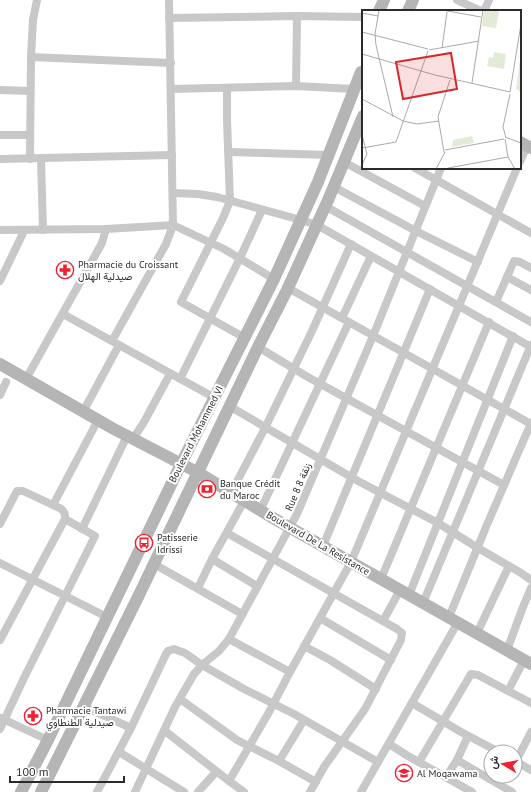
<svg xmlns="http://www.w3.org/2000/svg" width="531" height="792" font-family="'PT Sans',Vazirmatn,sans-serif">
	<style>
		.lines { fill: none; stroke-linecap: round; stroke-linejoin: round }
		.street { stroke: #c8c8c8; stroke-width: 8 }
		.secondary { stroke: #b5b5b5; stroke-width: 12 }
		.labels { text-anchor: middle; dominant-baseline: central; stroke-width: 4; stroke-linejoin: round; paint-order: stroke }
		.poi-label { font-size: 10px; fill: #2b2b2b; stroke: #fff; text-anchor: start }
		.street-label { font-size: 10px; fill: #2b2b2b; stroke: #fff }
		.inset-road { fill: none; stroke: #aaa; stroke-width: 1 }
		.view { fill: #d62828; fill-opacity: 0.15; stroke: #d62828; stroke-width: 2 }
		.inset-edge { fill: none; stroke: #2b2b2b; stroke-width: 2 }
	</style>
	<rect width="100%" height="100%" fill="#fff"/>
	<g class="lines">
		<!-- street -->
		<g class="street">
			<path d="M457 0 481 11"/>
			<path d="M484 11 489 0"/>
			<path d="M169 18 297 16 363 17"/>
			<path d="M31 57 33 20 37 0"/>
			<path d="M296 86 297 16"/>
			<path d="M227 88V120L230 201 223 218 181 302 245 338"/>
			<path d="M171 89 296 86 354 89"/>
			<path d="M0 90 30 91"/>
			<path d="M0 135H30"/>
			<path d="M228 152 329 155"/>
			<path d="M0 159 172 155"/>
			<path d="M30 159 31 57 171 63"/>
			<path d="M41 159 43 230"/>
			<path d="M344 162 425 206"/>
			<path d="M520 162 527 146"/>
			<path d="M415 168 531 233"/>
			<path d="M334 187 416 231 478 262"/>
			<path d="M173 193 198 194 217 197 301 220 317 225 531 347"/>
			<path d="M325 206 531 322"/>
			<path d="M0 230 106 229 173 225 224 249 274 279"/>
			<path d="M507 277 531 290"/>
			<path d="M0 281 24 231"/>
			<path d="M288 288 531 424"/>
			<path d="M496 302 514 261 520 262 531 268"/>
			<path d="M63 314 215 398"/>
			<path d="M342 318 371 256"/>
			<path d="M112 341 166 244 173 225 169 0"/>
			<path d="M258 347 306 376 504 485"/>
			<path d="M26 379 102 243 106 229"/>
			<path d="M180 379 240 258 262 210"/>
			<path d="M0 395 6 382"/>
			<path d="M229 406 358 481 438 523 478 548 521 573 531 580"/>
			<path d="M83 412 119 345"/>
			<path d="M133 439 144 422 170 374"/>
			<path d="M231 493 265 428 312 331 351 244"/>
			<path d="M53 505C60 508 66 510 65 519"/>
			<path d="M260 511 349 322"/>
			<path d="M0 524 17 491H23L53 505 98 420"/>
			<path d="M82 529 127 436"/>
			<path d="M227 533 397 629 402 633 401 640 365 709 324 767 310 792"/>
			<path d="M323 546 430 289"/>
			<path d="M212 559 257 586"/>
			<path d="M0 563 107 617"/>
			<path d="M154 564 242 614"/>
			<path d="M381 579 489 322"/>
			<path d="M198 588 212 559 244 501"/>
			<path d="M409 595 513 336"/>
			<path d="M423 603 531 345"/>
			<path d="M449 617 486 527 531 423"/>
			<path d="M320 618 391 660"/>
			<path d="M383 621 400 590"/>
			<path d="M477 633 509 566"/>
			<path d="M229 639 290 672"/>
			<path d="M0 640 65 519 95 536 24 678 0 729"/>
			<path d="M304 646 330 660 376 689"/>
			<path d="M507 650 523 607 531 588"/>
			<path d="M508 691 524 660"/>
			<path d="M180 699 237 740 279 761 316 782"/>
			<path d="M412 703 461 732 499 752"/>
			<path d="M83 706 131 728"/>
			<path d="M1 718 48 740"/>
			<path d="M165 731 229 781"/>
			<path d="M389 744 408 756 472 792"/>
			<path d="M119 752 184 792"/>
			<path d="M457 760 512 792"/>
			<path d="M279 761 304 720"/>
			<path d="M515 761 531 770"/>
			<path d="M516 761 531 732"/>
			<path d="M419 762 471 674 478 675 531 703"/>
			<path d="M446 777 457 760 468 736"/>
			<path d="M97 792 131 728 166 654 168 651 174 649 185 653 202 665 244 689 294 714 378 762"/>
			<path d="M135 792 175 707 194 674 202 665 219 651 229 639 297 514 373 336 441 168"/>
			<path d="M198 792 216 772"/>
			<path d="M244 792 229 781 268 714 290 672 351 562 517 168"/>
			<path d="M361 792 458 622"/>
		</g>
		<!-- secondary -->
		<g class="secondary">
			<path d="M379 11 384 0"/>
			<path d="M408 11 413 0"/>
			<path d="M520 142 531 148"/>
			<path d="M0 364 112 428 197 472 273 518 531 664"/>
			<path d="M21 792 48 740 181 464 274 279 318 182 361 72"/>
			<path d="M41 792 138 597 258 347 288 288 329 198 363 116"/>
		</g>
	</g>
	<!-- icons -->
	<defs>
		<symbol id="pharmacy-ring" viewBox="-11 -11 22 22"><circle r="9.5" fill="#fff" stroke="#f02033" stroke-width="1.5"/><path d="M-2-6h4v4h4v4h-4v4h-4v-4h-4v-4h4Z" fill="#f02033"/></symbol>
		<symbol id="bank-ring" viewBox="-11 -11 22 22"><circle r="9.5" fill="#fff" stroke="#f02033" stroke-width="1.5"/><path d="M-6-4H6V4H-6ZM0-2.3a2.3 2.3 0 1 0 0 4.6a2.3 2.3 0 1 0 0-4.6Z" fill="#f02033"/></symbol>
		<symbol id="bus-ring" viewBox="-11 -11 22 22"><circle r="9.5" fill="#fff" stroke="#f02033" stroke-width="1.5"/><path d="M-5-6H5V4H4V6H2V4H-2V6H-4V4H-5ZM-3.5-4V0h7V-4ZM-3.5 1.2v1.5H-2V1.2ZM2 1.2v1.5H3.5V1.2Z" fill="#f02033"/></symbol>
		<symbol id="school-ring" viewBox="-11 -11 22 22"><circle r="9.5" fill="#fff" stroke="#f02033" stroke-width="1.5"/><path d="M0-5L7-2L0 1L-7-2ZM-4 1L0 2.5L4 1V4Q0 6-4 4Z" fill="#f02033"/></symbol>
	</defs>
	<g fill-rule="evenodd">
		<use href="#pharmacy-ring" x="55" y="260" width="20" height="20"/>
		<use href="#bank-ring" x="197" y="479" width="20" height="20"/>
		<use href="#bus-ring" x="134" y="533" width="20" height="20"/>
		<use href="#pharmacy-ring" x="23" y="706" width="20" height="20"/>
		<use href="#school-ring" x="394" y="763" width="20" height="20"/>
	</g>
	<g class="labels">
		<!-- poi labels -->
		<g class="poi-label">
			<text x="78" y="264">Pharmacie du Croissant<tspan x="78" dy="12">صيدلية الهلال</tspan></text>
			<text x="220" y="483">Banque Crédit<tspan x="220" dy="12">du Maroc</tspan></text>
			<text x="157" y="537">Patisserie<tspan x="157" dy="12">Idrissi</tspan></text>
			<text x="46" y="710">Pharmacie Tantawi<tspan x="46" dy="12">صيدلية الطنطاوي</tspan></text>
			<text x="417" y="773">Al Moqawama</text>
		</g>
		<!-- street labels -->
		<g class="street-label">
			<text transform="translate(196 434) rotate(-63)">Boulevard Mohammed VI</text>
			<text transform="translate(298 487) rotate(-67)">Rue 8 8 زنقة</text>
			<text transform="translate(318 543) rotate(30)">Boulevard De La Resistance</text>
		</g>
	</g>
	<!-- overview -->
	<g transform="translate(362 10)">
		<rect width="159" height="159" fill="#fff"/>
		<path d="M122 0 137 1 134 18 120 16ZM132 42 144 44 142 59 125 56 127 47 131 48ZM158 49H159V82L154 79ZM110 126 112 133 90 137 91 130Z" fill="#e2ebd7"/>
		<path class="inset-road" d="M80 0 119 7M0 3 16 6 17 0M16 6 13 24 14 35 31 107M0 22 66 39M80 38 85 2M67 40 117 31M0 44 73 65 148 82M110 73 121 0M148 82 159 14M0 89 41 111 55 114 77 111M0 125 5 144 0 155M143 127 159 133M144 128 141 117 148 84M143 129 146 147 153 159M0 138 34 132 66 41M83 140 142 129M82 142 76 107 88 70M86 158 146 147M74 159 83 142"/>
		<path class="view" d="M89 43 95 79 41 89 34 52Z"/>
		<rect width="159" height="159" class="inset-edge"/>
	</g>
	<!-- north arrow -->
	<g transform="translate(503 764) rotate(280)"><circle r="19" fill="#ffffff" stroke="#aaaaaa"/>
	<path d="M0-3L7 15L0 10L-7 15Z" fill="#f02033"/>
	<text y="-6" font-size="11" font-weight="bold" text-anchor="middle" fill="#2b2b2b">ش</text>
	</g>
	<!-- scale -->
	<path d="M10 776v6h114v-6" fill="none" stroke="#2b2b2b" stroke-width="2"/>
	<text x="16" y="776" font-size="12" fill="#2b2b2b" stroke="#ffffff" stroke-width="3" paint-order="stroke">100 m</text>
</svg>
